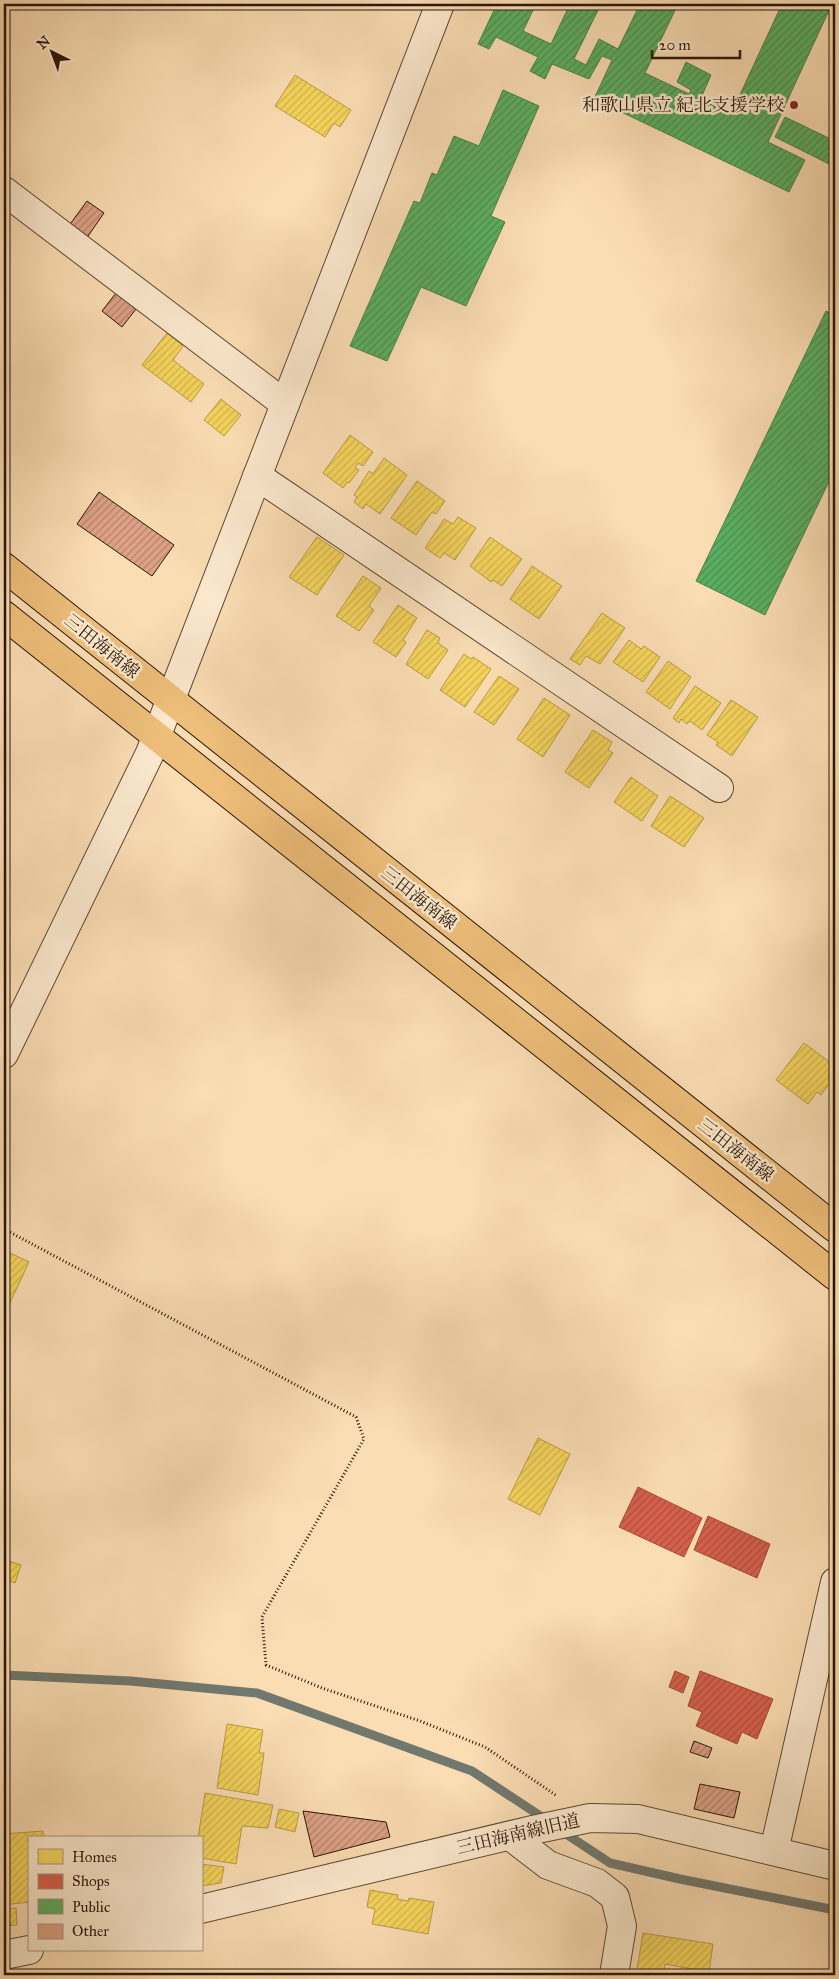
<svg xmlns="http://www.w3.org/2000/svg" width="839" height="1979" font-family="'IM FELL Great Primer','Noto Serif JP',serif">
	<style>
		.homes { fill: url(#homes-hatch); stroke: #b89c42 }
		.shops { fill: url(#shops-hatch); stroke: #a24a38 }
		.public { fill: url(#public-hatch); stroke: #4b8046 }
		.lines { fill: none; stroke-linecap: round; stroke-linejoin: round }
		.stream { stroke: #70786f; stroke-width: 9 }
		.building { fill: url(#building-hatch); stroke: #291607 }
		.minor-casing { stroke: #5e4832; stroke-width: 30 }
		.major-casing { stroke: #291607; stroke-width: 30 }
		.path { stroke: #291607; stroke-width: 3; stroke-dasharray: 1 2.5; stroke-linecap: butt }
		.minor { stroke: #fce9ce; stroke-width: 28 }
		.major { stroke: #eebe7a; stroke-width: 28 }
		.poi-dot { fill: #8f2418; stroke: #fce9ce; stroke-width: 2 }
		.labels { text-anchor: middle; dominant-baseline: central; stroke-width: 5; stroke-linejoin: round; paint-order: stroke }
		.poi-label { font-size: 18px; fill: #291607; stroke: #fce9ce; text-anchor: end }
		.street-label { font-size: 18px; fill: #291607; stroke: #fce9ce }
	</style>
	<defs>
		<pattern id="homes-hatch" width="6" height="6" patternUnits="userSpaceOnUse" patternTransform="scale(1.25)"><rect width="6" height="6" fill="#f6d55c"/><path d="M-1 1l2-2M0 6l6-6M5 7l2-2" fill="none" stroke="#d3b64e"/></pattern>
		<pattern id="shops-hatch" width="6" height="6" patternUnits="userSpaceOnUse" patternTransform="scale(1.25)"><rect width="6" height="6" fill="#d6604d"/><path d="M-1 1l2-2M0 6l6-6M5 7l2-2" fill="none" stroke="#ae4e3e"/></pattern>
		<pattern id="public-hatch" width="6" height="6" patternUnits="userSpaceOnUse" patternTransform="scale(1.25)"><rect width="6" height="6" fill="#5aae61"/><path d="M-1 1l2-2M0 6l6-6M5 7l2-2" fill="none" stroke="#4a8d4e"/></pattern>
		<pattern id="building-hatch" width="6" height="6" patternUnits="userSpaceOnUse" patternTransform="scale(1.25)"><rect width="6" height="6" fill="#dea287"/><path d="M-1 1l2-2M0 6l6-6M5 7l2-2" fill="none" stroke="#b4836c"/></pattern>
	</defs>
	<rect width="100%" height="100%" fill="#fbddb4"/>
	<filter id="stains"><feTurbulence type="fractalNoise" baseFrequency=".004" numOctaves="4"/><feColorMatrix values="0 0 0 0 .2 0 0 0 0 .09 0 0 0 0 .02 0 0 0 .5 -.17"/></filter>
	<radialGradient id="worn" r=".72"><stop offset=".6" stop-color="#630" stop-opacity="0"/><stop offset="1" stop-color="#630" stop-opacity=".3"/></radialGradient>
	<!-- homes -->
	<g class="homes">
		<path d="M295 75 351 110 340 127 334 123 325 137 275 106Z"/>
		<path d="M167 333 183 346 173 360 204 384 191 402 142 365Z"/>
		<path d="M221 399 241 415 224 436 204 420Z"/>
		<path d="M350 435 373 452 363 466 358 463 355 468 359 470 349 483 347 482 343 488 323 473Z"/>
		<path d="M384 458 407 475 380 514 366 504 363 509 354 502 357 497 354 495 369 471 373 474Z"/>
		<path d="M417 481 445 501 436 514 432 512 416 535 391 518Z"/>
		<path d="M458 517 476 528 455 560 444 553 440 558 425 548 444 519 453 524Z"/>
		<path d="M317 537 344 555 317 595 289 577Z"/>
		<path d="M490 537 522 559 502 586 493 580 491 582 470 566Z"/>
		<path d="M532 566 562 586 539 619 510 599Z"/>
		<path d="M363 576 381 588 369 606 374 610 359 631 336 616Z"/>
		<path d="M398 605 417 618 403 640 406 642 396 657 373 642Z"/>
		<path d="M602 613 625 628 600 664 586 656 580 665 570 659Z"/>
		<path d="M427 630 440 638 438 643 448 650 428 679 406 664Z"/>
		<path d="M629 640 641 649 644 646 660 657 643 682 613 662Z"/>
		<path d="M464 654 471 659 473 657 491 669 465 707 440 690Z"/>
		<path d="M668 661 691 677 670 709 646 692Z"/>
		<path d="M499 676 519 689 494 725 474 712Z"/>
		<path d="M695 686 721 703 702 730 690 721 687 724 681 719 679 723 673 718Z"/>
		<path d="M544 698 570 715 543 757 517 739Z"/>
		<path d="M731 700 758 717 732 756 716 745 718 742 707 735Z"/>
		<path d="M593 730 612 742 608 750 613 753 589 788 565 772Z"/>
		<path d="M631 777 658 796 642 821 614 802Z"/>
		<path d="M670 796 704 818 684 847 651 826Z"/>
		<path d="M804 1043 835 1066 833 1072 835 1076 821 1095 817 1092 808 1104 776 1080Z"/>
		<path d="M4 1250 29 1262 8 1307 4 1305Z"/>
		<path d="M538 1438 570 1454 540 1515 508 1499Z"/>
		<path d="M6 1560 21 1565 15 1583 4 1579Z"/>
		<path d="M227 1724 263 1730 259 1753H264L258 1795 217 1788Z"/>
		<path d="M205 1793 273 1805 268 1828 242 1826 236 1864 201 1858V1838H198Z"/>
		<path d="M279 1809 299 1813 295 1832 275 1827Z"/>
		<path d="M43 1831 44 1838H29V1902L4 1905V1834Z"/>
		<path d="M201 1864 224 1867 221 1883 201 1886Z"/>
		<path d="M370 1890 398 1895 397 1899 408 1901 409 1898 434 1902 428 1934 372 1924 375 1909 367 1907Z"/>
		<path d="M16 1908 17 1925 4 1926V1909Z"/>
		<path d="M643 1933 713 1944 709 1972 665 1964 664 1975H636Z"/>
		<path d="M148 1970 192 1975H147Z"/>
	</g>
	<!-- shops -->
	<g class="shops">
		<path d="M638 1487 702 1518 684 1557 619 1527Z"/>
		<path d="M708 1516 770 1544 757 1578 694 1550Z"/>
		<path d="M675 1671 689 1677 683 1693 669 1687Z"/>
		<path d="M700 1671 773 1699 757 1739 742 1732 737 1744 696 1726 702 1712 688 1706Z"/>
	</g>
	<!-- public -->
	<g class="public">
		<path d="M497 4H536L523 31 551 44 570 4H601L574 59 586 65 599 39 618 49 640 4H678L645 73 731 114 782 4H832L768 142 805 160 789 192 594 99 612 60 602 56 589 79 552 64 545 79 530 71 538 57 496 37 489 49 478 44Z"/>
		<path d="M686 62 711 75 700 100 689 94 691 90 677 82Z"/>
		<path d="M503 90 539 106 491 216 505 222 466 306 421 287 387 361 350 346 414 201 420 203 432 173 437 175 454 136 479 146Z"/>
		<path d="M785 117 835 141V149L829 164 775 137Z"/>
		<path d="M826 311 835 316V469L765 615 696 581Z"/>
	</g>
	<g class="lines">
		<!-- stream -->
		<g class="stream">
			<path d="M4 1675 130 1681 257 1693 472 1771 548 1821"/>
			<path d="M560 1830 610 1863 680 1879 835 1910"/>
		</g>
	</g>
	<!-- building -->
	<g class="building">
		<path d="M87 201 104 213 86 239 68 227Z"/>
		<path d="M116 293 136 309 122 327 102 311Z"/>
		<path d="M99 492 174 545 152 576 77 524Z"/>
		<path d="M694 1741 712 1748 708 1758 690 1752Z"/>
		<path d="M700 1784 740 1792 734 1818 694 1809Z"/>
		<path d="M303 1811 386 1822 390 1837 314 1857Z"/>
	</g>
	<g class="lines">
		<defs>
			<g id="minor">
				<path d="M4 191 285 404"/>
				<path d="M257 476 719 788"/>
				<path d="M4 1054 150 753 440 4"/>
				<path d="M510 1836 548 1865 597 1883 615 1897 622 1926 614 1975"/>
				<path d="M774 1851 835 1582"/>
				<path d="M201 1909 528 1831 590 1818 638 1819 835 1866"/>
				<path d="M4 1955 29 1950"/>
			</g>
			<g id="major">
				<path d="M4 567 835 1228"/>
				<path d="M4 615 835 1276"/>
			</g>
		</defs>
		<!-- minor casing -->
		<use href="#minor" class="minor-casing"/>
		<!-- major casing -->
		<use href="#major" class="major-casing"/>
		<!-- path -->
		<path class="path" d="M4 1229 356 1417 364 1439 262 1617 266 1665 322 1688 420 1721 485 1747 557 1796"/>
		<!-- minor -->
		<use href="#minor" class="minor"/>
		<!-- major -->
		<use href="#major" class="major"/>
	</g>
	<!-- markers -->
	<circle class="poi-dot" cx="794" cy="105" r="5"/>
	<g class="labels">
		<!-- poi labels -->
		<g class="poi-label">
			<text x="784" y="105">和歌山県立 紀北支援学校</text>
		</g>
		<!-- street labels -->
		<g class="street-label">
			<text transform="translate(102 646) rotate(39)">三田海南線</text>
			<text transform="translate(419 898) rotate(38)">三田海南線</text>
			<text transform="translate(736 1150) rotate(38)">三田海南線</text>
			<text transform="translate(518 1834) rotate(-13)">三田海南線旧道</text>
		</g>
	</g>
	<!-- margin -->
	<rect width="839" height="1979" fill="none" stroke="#fbddb4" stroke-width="20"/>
	<rect x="5" y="5" width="829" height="1969" fill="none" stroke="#291607" stroke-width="2.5"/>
	<rect x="10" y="10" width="819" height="1959" fill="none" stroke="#291607"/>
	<!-- legend -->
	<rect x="28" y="1836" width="175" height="115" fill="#fce9ce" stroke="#a8957e"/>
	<rect x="38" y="1849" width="25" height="15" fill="#f6d55c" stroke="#a8957e"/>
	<text x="72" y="1862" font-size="15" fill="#291607">Homes</text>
	<rect x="38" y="1874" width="25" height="15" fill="#d6604d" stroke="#a8957e"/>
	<text x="72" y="1886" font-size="15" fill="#291607">Shops</text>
	<rect x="38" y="1899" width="25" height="15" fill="#5aae61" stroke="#a8957e"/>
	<text x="72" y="1912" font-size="15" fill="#291607">Public</text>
	<rect x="38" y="1924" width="25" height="15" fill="#dea287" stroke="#a8957e"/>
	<text x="72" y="1936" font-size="15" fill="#291607">Other</text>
	<!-- north arrow -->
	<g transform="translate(52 52) rotate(318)" stroke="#fce9ce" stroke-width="4" paint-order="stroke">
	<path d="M0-4L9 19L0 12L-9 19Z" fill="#291607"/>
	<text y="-8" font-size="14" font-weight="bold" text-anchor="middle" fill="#291607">N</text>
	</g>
	<!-- scale -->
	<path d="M652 50v8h88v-8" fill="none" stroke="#291607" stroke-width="2.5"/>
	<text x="659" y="50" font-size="15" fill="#291607" stroke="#fce9ce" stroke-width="4" paint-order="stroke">20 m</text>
	<rect width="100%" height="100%" filter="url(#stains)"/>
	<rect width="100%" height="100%" fill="url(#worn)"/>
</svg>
